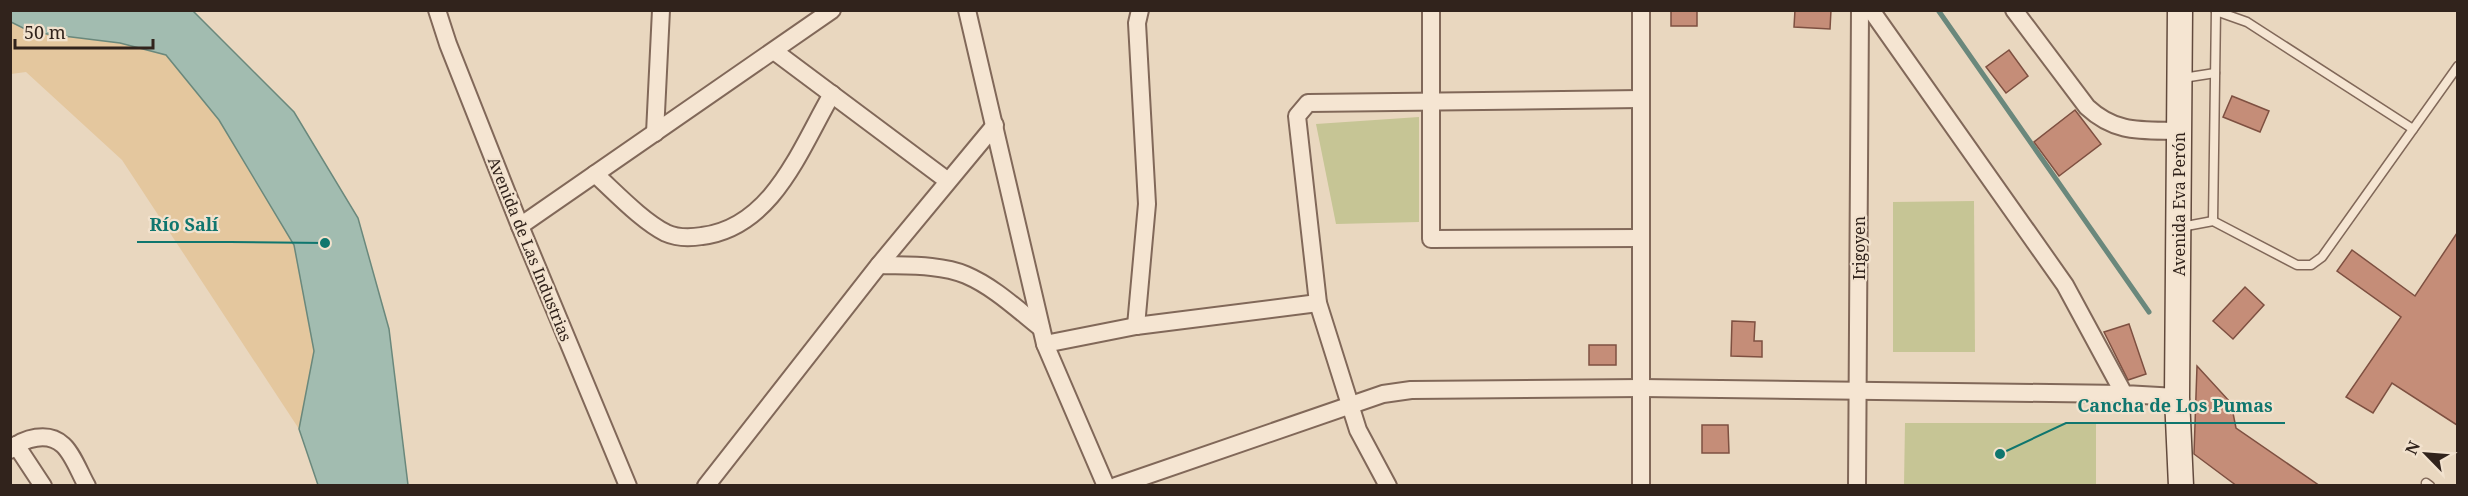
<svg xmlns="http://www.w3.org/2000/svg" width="2468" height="496" font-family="'Noto Serif',serif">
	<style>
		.green { fill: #c6c595 }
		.sand { fill: #e4c79e }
		.water { fill: #a2bcb0; stroke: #6a887c; stroke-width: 1.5 }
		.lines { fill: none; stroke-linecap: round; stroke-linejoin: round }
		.stream { stroke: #6a887c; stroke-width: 5 }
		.building { fill: #c58d78; stroke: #7e5041; stroke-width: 1.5 }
		.service-casing { stroke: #816859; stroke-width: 11 }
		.minor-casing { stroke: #816859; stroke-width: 20 }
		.secondary-casing { stroke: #624a3d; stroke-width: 27 }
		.service { stroke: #f5e5d2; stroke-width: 8 }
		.minor { stroke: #f5e5d2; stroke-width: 16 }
		.secondary { stroke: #f5e5d2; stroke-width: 24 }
		.labels { text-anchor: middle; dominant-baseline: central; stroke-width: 4.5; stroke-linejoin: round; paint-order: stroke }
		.street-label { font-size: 16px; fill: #31231c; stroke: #f2e2ce }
		.leader { fill: none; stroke: #0f766e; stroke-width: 2 }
		.callout-dot { fill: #0f766e; stroke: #f2e2ce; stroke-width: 2 }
		.callout-label { font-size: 18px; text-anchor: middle; font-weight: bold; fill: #0f766e; stroke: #f2e2ce; stroke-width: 4.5; stroke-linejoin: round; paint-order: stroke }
	</style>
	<rect width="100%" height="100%" fill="#e9d7bf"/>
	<!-- green -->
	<g class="green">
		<path d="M1419 117V222L1336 224 1316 124Z"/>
		<path d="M1974 201 1975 352H1893V202Z"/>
		<path d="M1905 423H2096V485H1904Z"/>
	</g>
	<!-- sand -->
	<path class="sand" d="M10 22 120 43 166 55 219 120 294 245 314 351 299 429 122 160 26 72 11 74Z"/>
	<!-- water -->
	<path class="water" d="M10 11H193L294 112 358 218 389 329 408 485H318L299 429 314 351 294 245 219 120 166 55 120 43 31 32 11 22Z"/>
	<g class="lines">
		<!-- stream -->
		<path class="stream" d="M1938 10 2149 312"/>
	</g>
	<!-- building -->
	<g class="building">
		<rect x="1671" y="10" width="26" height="16"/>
		<path d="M1795 10H1831L1830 29 1794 27Z"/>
		<path d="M2009 50 2028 76 2006 93 1986 67Z"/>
		<path d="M2232 96 2269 111 2260 132 2223 117Z"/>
		<path d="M2075 110 2101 144 2059 176 2034 142Z"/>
		<path d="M2457 233V425L2392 383 2373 413 2346 397 2401 317 2337 271 2352 250 2415 296Z"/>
		<path d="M2245 287 2264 305 2233 339 2213 321Z"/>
		<path d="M1732 321 1755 322 1754 341H1762V357L1731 356Z"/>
		<path d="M2129 324 2146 374 2128 380 2104 332Z"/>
		<rect x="1589" y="345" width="27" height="20"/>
		<path d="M2197 366 2231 403 2236 428 2320 486H2237L2194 454Z"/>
		<path d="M1702 425H1728L1729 453H1702Z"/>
	</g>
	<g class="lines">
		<defs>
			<g id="service">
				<path d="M2216 11 2247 22 2413 129"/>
				<path d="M2183 78 2215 73"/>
				<path d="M2213 221 2216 10"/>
				<path d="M2181 227 2213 221 2297 265H2311L2322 257 2458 66"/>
				<path d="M2426 483 2430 486"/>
			</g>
			<g id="minor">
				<path d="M437 10 448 44 520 226 628 486"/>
				<path d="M967 10 1045 344 1136 326 1318 303"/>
				<path d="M1431 10V239L1640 238"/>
				<path d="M1871 10 2065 285 2124 394 2177 397"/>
				<path d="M2014 10 2087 107C2116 134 2142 130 2179 131"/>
				<path d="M774 51 948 181"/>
				<path d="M655 133 661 10"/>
				<path d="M595 174C615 192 642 221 666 233 677 238 690 238 702 236 773 227 800 149 832 94"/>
				<path d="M520 226 832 10"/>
				<path d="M879 265C906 266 940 264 966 275 994 287 1017 309 1041 328"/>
				<path d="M1136 326 1147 204 1137 23 1140 10"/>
				<path d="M1045 344 1106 486"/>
				<path d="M16 445 43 486"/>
				<path d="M10 450C24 438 48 431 63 445 73 454 80 474 87 486"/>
				<path d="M706 486 879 265 995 125"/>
				<path d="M1116 486 1383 394 1411 390 1642 388 2124 394"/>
				<path d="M1388 486 1358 430 1318 303 1297 116 1308 103 1641 99"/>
				<path d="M1641 486V10"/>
				<path d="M1857 486 1860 10"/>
			</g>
			<path id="secondary" d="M2180 10 2177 397 2181 486"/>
		</defs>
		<!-- service casing -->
		<use href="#service" class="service-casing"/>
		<!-- minor casing -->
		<use href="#minor" class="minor-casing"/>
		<!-- secondary casing -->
		<use href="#secondary" class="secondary-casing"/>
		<!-- service -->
		<use href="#service" class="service"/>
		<!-- minor -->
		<use href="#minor" class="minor"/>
		<!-- secondary -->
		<use href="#secondary" class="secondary"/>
	</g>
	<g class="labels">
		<!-- street labels -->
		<g class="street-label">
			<text transform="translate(2179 204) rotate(-90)">Avenida Eva Perón</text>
			<text transform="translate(1859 248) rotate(-90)">Irigoyen</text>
			<text transform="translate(530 249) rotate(68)">Avenida de Las Industrias</text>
		</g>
	</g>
	<!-- callouts -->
	<path class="leader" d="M325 243L230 242H137M2000 454L2066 423H2285"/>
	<g class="callout-dot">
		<circle cx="325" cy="243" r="6"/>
		<circle cx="2000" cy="454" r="6"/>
	</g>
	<g class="callout-label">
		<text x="184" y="231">Río Salí</text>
		<text x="2175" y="412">Cancha de Los Pumas</text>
	</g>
	<!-- border -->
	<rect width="2468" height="496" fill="none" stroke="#31231c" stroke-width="24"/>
	<!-- north arrow -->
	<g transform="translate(2426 454) rotate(295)" stroke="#f2e2ce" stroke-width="4.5" paint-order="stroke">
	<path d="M0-4.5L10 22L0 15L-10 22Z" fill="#31231c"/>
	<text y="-9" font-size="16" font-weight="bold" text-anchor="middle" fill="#31231c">N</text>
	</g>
	<!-- scale -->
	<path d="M15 39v9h138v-9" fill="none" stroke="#31231c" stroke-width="3"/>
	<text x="24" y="39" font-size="18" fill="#31231c" stroke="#f2e2ce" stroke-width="4.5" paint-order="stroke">50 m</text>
</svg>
